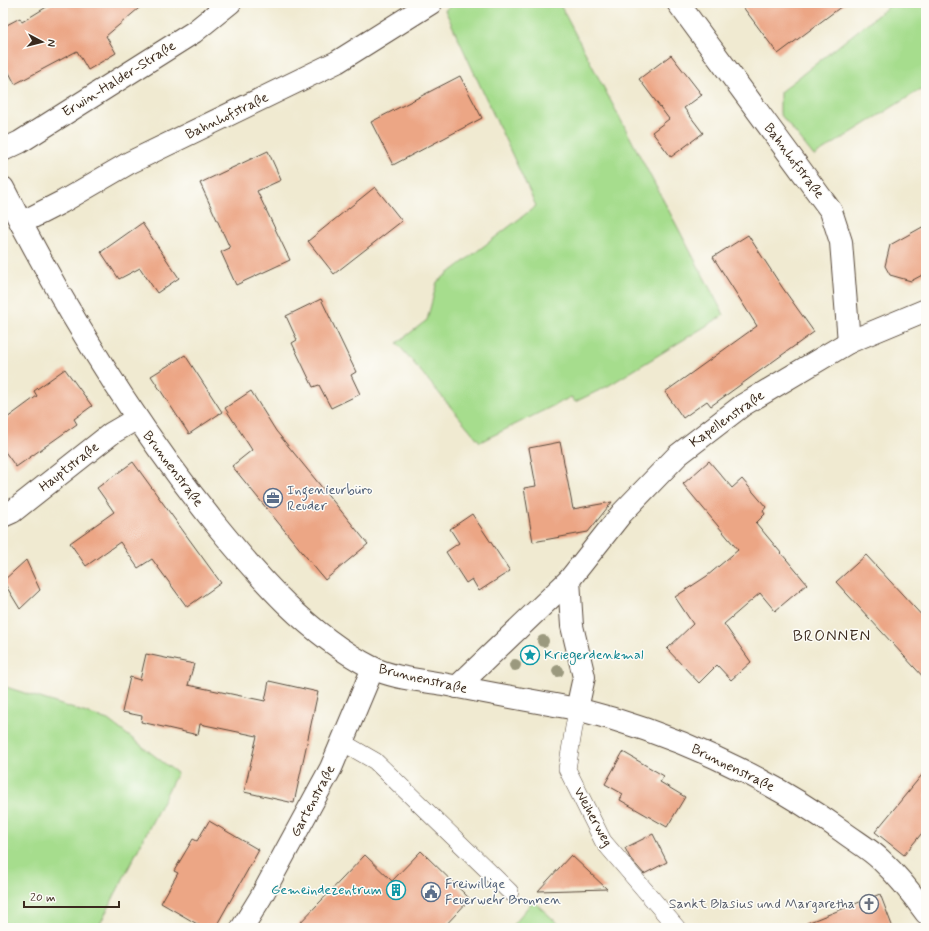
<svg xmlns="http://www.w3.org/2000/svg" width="929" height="931" font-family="Mynerve,sans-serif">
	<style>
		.green { fill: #a6dd8d; stroke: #708456 }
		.building { fill: #eca685 }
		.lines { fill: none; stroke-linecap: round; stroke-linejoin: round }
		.lane-casing { stroke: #564739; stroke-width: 18 }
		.street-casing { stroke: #564739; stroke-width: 24 }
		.secondary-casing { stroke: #564739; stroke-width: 24 }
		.lane { stroke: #fff; stroke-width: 17 }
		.street { stroke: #fff; stroke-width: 22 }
		.secondary { stroke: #fff; stroke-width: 22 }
		.tree { fill: #9b997e }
		.labels { text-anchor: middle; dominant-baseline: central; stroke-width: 3; stroke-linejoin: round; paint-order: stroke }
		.street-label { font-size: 14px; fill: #3b2a1e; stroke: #fdfcf7 }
		.service-label { font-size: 14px; fill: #4e5e75; stroke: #fdfcf7; text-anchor: start }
		.culture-label { font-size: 14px; fill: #0d838f; stroke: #fdfcf7; text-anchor: start }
		.worship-label { font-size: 14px; fill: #5b616d; stroke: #fdfcf7; text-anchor: end }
		.quarter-label { font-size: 16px; letter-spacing: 1px; fill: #3b2a1e; stroke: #fdfcf7 }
	</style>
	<rect width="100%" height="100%" fill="#fdfcf7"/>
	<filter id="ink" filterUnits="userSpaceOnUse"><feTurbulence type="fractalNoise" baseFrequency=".025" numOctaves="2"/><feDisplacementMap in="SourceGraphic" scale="8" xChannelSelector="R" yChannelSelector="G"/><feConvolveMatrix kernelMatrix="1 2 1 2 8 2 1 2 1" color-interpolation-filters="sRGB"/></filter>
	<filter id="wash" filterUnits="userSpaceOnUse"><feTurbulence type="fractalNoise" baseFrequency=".012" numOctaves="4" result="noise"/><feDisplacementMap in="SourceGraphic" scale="16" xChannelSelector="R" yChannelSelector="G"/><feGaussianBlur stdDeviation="0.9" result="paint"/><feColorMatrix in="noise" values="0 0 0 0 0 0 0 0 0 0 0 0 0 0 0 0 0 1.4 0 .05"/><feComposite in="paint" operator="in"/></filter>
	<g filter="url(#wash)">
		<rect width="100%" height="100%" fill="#f0ead1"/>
		<!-- green -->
		<g class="green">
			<path d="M454 3H559L724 315 608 386 575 402 571 397 480 442 397 343 427 320 437 282 536 206 445 10Z"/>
			<path d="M893 3H926V86L814 156 780 114V92Z"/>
			<path d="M3 686 108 720 177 773 98 928H3Z"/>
			<path d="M533 901 563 928H510Z"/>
		</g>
		<g id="blocks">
			<!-- building -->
			<g class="building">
				<path d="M53 3H145L106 36 116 53 88 70 77 51 15 84 3 61V27L20 18 22 22Z"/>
				<path d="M740 3H846L778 54Z"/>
				<path d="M671 55 702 95 684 108 703 133 671 157 652 132 669 119 639 79Z"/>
				<path d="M460 76 482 118 393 165 371 122Z"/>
				<path d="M268 151 281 180 257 191 290 260 236 285 221 252 230 248 200 183Z"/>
				<path d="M375 187 402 221 334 274 308 241Z"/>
				<path d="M142 223 179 278 157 293 140 268 119 279 101 252Z"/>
				<path d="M926 225V273L911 281 890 275 885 266 890 245Z"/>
				<path d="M748 235 782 287 814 332 711 406 707 401 683 418 665 392 757 326 713 257Z"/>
				<path d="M321 299 356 372 351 375 360 394 331 408 319 385 313 387 292 343 297 340 286 316Z"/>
				<path d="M185 355 222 412 189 434 151 376Z"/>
				<path d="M65 369 92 406 74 419 77 424 16 467 3 449V421L37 396 34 391Z"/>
				<path d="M251 391 276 431 368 544 325 580 232 466 252 450 225 408Z"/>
				<path d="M560 442 573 509 612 502 588 532 533 542 524 488 536 486 529 448Z"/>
				<path d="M709 461 732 488 742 479 766 507 763 511 765 514 756 523 807 584 775 611 760 593 724 624 751 662 731 680 717 665 699 683 667 649 693 624 675 597 707 576 738 550 683 484Z"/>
				<path d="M133 462 221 583 187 607 152 559 138 568 120 542 86 566 70 543 114 512 97 488Z"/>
				<path d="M472 514 510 571 479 591 472 579 466 583 446 552 459 543 450 529Z"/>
				<path d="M866 555 926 620V680L836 582Z"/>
				<path d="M26 560 40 590 20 609 3 581Z"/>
				<path d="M146 654 194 664 188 685 265 701 269 681 318 692 294 803 244 792 257 736 200 724 198 735 141 722 142 716 122 712 130 677 140 680Z"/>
				<path d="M623 752 664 776 660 782 685 797 667 827 620 800 623 794 605 784Z"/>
				<path d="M926 770V828L904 855 875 832Z"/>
				<path d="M209 821 259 850 215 928H204L161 903 178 873 174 871 193 839 197 841Z"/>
				<path d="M653 834 667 862 644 874 630 858 625 848Z"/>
				<path d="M421 851 470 899 443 928H295L365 855 392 881Z"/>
				<path d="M571 855 607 889 538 891Z"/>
				<path d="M880 894 893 928H798L797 927Z"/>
			</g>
		</g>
	</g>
	<g filter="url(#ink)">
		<use href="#blocks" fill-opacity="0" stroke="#564739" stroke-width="1"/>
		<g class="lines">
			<defs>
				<g id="lane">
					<path d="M577 709 567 769 603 841 677 928"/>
					<path d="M342 742 375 761 510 892"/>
				</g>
				<g id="street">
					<path d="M678 3 831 211 841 242 849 342"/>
					<path d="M3 150 20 142 194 32 230 3"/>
					<path d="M21 223 62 202 129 163 337 62 431 3"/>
					<path d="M3 516 12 512 112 433 136 419"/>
					<path d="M569 580 572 626 584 677 577 709"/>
					<path d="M457 687 569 580 622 513 678 455 743 405 849 342 926 310"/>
					<path d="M242 928 261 897 331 768 373 668"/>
				</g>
				<path id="secondary" d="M3 188C63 307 133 422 217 526 261 580 308 634 371 667 392 678 420 680 443 684 488 693 532 701 577 709 670 732 765 775 842 831 855 841 870 849 881 860 897 875 913 895 926 913"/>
			</defs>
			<!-- lane casing -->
			<use href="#lane" class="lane-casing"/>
			<!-- street casing -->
			<use href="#street" class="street-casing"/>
			<!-- secondary casing -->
			<use href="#secondary" class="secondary-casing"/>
			<!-- lane -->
			<use href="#lane" class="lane"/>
			<!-- street -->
			<use href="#street" class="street"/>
			<!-- secondary -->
			<use href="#secondary" class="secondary"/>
		</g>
		<!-- trees -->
		<g class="tree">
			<circle cx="543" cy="641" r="6"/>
			<circle cx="515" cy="665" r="6"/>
			<circle cx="558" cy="671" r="6"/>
		</g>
	</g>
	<!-- icons -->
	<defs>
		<symbol id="office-ring" viewBox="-11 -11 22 22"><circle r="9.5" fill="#fdfcf7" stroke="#5c6f8a" stroke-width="1.5"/><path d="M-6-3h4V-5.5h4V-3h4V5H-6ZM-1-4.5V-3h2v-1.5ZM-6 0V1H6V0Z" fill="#5c6f8a"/></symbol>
		<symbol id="sight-ring" viewBox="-11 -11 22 22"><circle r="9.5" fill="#fdfcf7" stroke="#0f9aa8" stroke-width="1.5"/><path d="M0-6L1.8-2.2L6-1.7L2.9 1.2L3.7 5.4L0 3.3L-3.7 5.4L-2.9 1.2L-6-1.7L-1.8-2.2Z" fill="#0f9aa8"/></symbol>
		<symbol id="building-ring" viewBox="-11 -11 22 22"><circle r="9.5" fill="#fdfcf7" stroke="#0f9aa8" stroke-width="1.5"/><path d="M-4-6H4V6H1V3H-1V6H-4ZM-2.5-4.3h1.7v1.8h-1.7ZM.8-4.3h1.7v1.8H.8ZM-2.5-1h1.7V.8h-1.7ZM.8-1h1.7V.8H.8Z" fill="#0f9aa8"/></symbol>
		<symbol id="civic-ring" viewBox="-11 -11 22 22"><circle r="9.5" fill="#fdfcf7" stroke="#5c6f8a" stroke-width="1.5"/><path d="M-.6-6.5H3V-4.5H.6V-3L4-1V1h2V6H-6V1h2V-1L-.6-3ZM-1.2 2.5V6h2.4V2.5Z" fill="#5c6f8a"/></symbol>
		<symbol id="church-ring" viewBox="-11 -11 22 22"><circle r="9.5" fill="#fdfcf7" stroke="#6b7280" stroke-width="1.5"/><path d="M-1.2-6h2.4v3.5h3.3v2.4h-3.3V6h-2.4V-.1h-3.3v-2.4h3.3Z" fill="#6b7280"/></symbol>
	</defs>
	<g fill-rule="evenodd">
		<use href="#office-ring" x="262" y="487" width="22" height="22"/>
		<use href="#sight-ring" x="519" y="644" width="22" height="22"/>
		<use href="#building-ring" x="385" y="879" width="22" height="22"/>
		<use href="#civic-ring" x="420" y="881" width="22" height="22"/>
		<use href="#church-ring" x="858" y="893" width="22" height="22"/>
	</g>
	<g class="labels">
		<!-- street labels -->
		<g class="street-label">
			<text transform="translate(119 79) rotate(-32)">Erwin-Halder-Straße</text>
			<text transform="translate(227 116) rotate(-26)">Bahnhofstraße</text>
			<text transform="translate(794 161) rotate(53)">Bahnhofstraße</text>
			<text transform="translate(727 419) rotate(-35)">Kapellenstraße</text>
			<text transform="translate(69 467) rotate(-38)">Hauptstraße</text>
			<text transform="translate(173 469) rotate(53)">Brunnenstraße</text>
			<text transform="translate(423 679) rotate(13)">Brunnenstraße</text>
			<text transform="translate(733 768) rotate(26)">Brunnenstraße</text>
			<text transform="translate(313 801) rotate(-62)">Gartenstraße</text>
			<text transform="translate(593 817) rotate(61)">Weiherweg</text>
		</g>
		<!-- service labels -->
		<g class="service-label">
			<text x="287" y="490">Ingenieurbüro<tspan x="287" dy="16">Reuder</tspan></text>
			<text x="445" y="884">Freiwillige<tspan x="445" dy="16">Feuerwehr Bronnen</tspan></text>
		</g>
		<!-- culture labels -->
		<g class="culture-label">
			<text x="544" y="655">Kriegerdenkmal</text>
			<text x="382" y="890" text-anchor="end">Gemeindezentrum</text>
		</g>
		<!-- worship labels -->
		<g class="worship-label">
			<text x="855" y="904">Sankt Blasius und Margaretha</text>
		</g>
		<!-- quarter labels -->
		<g class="quarter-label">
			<text x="832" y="636">BRONNEN</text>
		</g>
	</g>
	<!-- margin -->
	<rect width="929" height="931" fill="none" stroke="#fdfcf7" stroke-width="16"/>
	<!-- north arrow -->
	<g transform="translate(42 42) rotate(97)" stroke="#fdfcf7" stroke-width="3" paint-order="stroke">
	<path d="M0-3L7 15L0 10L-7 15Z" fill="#3b2a1e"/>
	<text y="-6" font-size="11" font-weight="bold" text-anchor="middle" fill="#3b2a1e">N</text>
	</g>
	<!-- scale -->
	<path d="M24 901v6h95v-6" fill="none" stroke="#3b2a1e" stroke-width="2"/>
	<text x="30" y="901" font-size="12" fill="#3b2a1e" stroke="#fdfcf7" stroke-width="3" paint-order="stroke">20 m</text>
</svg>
